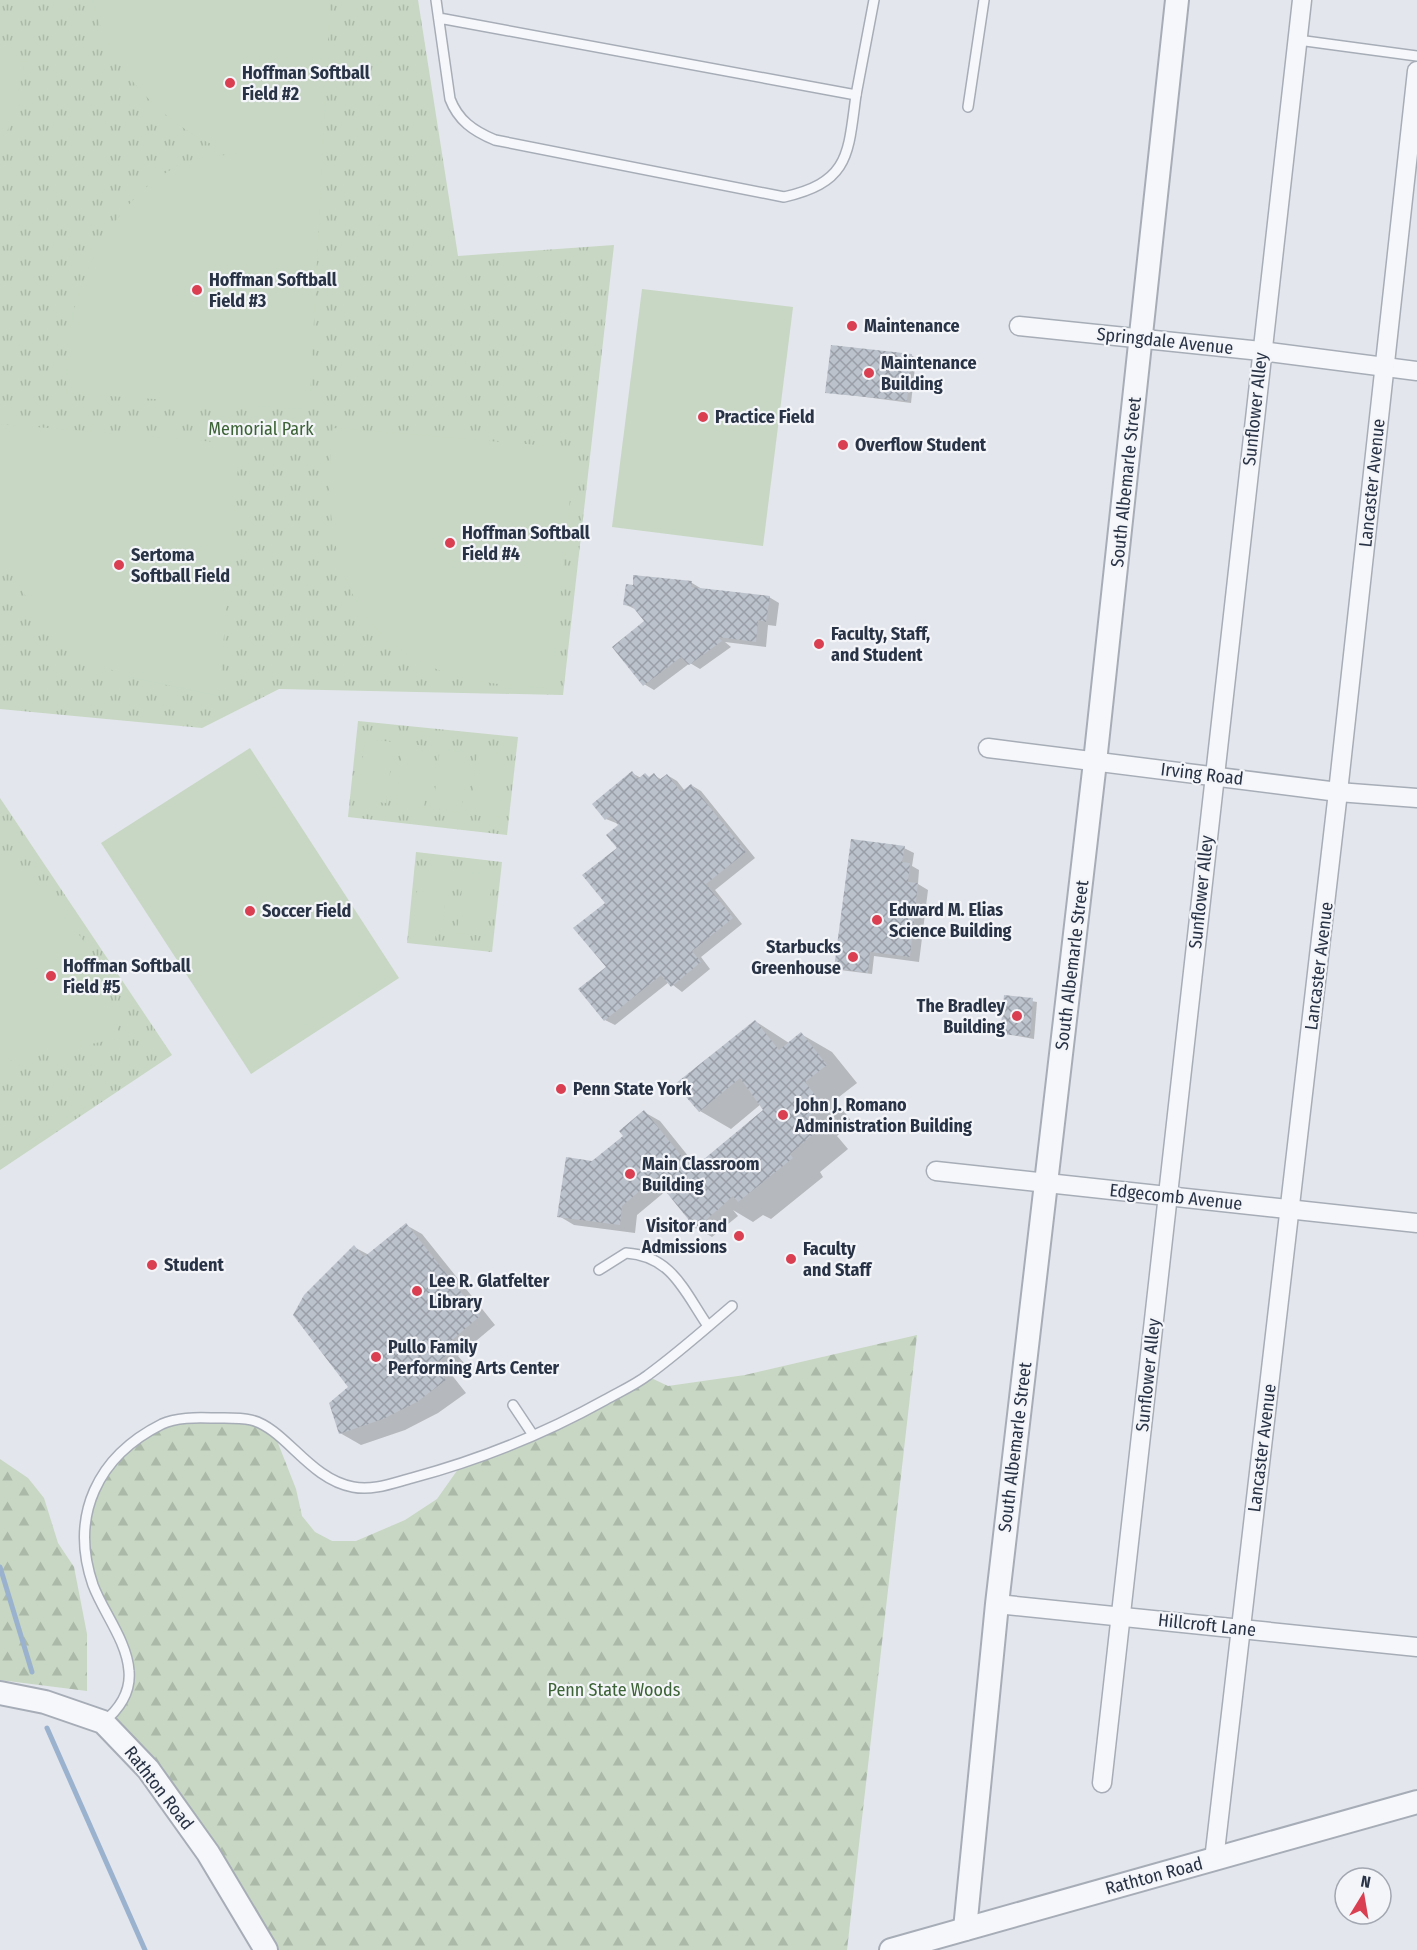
<svg xmlns="http://www.w3.org/2000/svg" width="1417" height="1950" font-family="'Fira Sans Condensed',sans-serif">
	<style>
		.forest { fill: url(#forest-firs) }
		.park { fill: url(#park-tufts) }
		.pitch { fill: #c7d7c3 }
		.shadow { fill: #0003 }
		.lines { fill: none; stroke-linecap: round; stroke-linejoin: round }
		.stream { stroke: #9bb2cf; stroke-width: 5 }
		.building { fill: url(#building-cross-hatch) }
		.service-casing { stroke: #a7adb7; stroke-width: 12 }
		.minor-casing { stroke: #a7adb7; stroke-width: 21 }
		.tertiary-casing { stroke: #a7adb7; stroke-width: 26 }
		.service { stroke: #f6f7fa; stroke-width: 9 }
		.minor { stroke: #f6f7fa; stroke-width: 18 }
		.tertiary { stroke: #f6f7fa; stroke-width: 22 }
		.poi-dot { fill: #da3f51; stroke: #f3f5f9; stroke-width: 2 }
		.labels { text-anchor: middle; dominant-baseline: central; stroke-width: 4.5; stroke-linejoin: round; paint-order: stroke }
		.poi-label { font-size: 18px; font-weight: bold; fill: #293346; stroke: #f3f5f9; text-anchor: start }
		.street-label { font-size: 18px; fill: #293346; stroke: #f3f5f9 }
		.park-label { font-size: 18px; fill: #3c6335; stroke: #f3f5f9 }
	</style>
	<defs>
		<pattern id="forest-firs" width="22" height="20" patternUnits="userSpaceOnUse" patternTransform="scale(1.5)"><rect width="22" height="20" fill="#c7d7c3"/><path d="M5 1l3.5 6h-7zM16 11l3.5 6h-7z" fill="#abb9a9"/></pattern>
		<pattern id="park-tufts" width="24" height="20" patternUnits="userSpaceOnUse" patternTransform="scale(1.5)"><rect width="24" height="20" fill="#c7d7c3"/><path d="M3 7l-1-3M5 7V3M7 7l1-3M15 17l-1-3M17 17v-4M19 17l1-3" fill="none" stroke="#abb9a9"/></pattern>
		<pattern id="building-cross-hatch" width="8" height="8" patternUnits="userSpaceOnUse" patternTransform="scale(1.5)"><rect width="8" height="8" fill="#bcc2cc"/><path d="M0 0l8 8M0 8l8-8" fill="none" stroke="#999ea7"/></pattern>
	</defs>
	<rect width="100%" height="100%" fill="#e3e6ec"/>
	<!-- forest -->
	<g class="forest">
		<path d="M917 1335 847 1950H266L103 1722 116 1712 130 1670 94 1586 84 1525 108 1464 164 1423 252 1420 274 1433 296 1489 302 1516 315 1532 332 1541H356L405 1520 437 1499 461 1465 565 1422 647 1376 668 1386 745 1375Z"/>
		<path d="M0 1459 28 1478 44 1498 58 1543 74 1567 87 1634V1691L0 1680Z"/>
	</g>
	<!-- park -->
	<g class="park">
		<path d="M0 0H418L458 256 614 245 563 695 279 689 202 728 0 709Z"/>
		<path d="M358 721 518 737 507 835 348 817Z"/>
		<path d="M0 798 172 1055 0 1170Z"/>
		<path d="M416 852 502 862 492 952 407 943Z"/>
	</g>
	<!-- pitch -->
	<g class="pitch">
		<path d="M92 0H330L310 400 299 409 66 393C67 372 66 349 70 329 81 264 126 183 192 160 207 155 222 156 237 154 228 150 217 147 207 142 152 114 107 61 92 0Z"/>
		<path d="M0 59 25 60 14 113 0 151Z"/>
		<path d="M642 289 793 307 763 546 612 527Z"/>
		<path d="M0 424 228 443 239 454 219 696 124 676 87 658 57 633 36 611 14 579 0 547Z"/>
		<path d="M333 428 561 447 574 459 551 688C522 686 493 685 465 678 341 648 320 539 333 428Z"/>
		<path d="M365 739 394 742 386 803 358 800Z"/>
		<path d="M403 743 432 747 424 808 396 804Z"/>
		<path d="M250 748 399 978 251 1074 101 843Z"/>
		<path d="M440 748 469 752 461 813 433 809Z"/>
		<path d="M477 752 506 756 498 817 470 814Z"/>
		<path d="M428 857 444 859 443 869 449 870 442 931 436 930 435 941 418 939 420 928 413 927 420 866 426 867Z"/>
		<path d="M0 865C47 893 90 935 107 988 113 1004 116 1021 120 1038L0 1063Z"/>
		<path d="M464 871 493 875 485 936 457 933Z"/>
	</g>
	<!-- shadow -->
	<g class="shadow">
		<path d="M911 355 916 358 911 403 827 392Z"/>
		<path d="M635 577 692 583 702 589 769 597 779 603 776 626 768 625 766 647 725 642 731 647 700 669 690 663 654 690 644 684 646 621 637 610 624 604 634 587Z"/>
		<path d="M632 773 641 778 645 775 650 778 654 775 662 780 667 775 677 781 685 791 691 785 701 791 755 858 715 890 742 924 701 957 710 969 682 992 669 982 615 1025 605 1020 608 967 607 903 621 825 606 819Z"/>
		<path d="M904 848 914 853 912 866 919 870 918 884 928 890 919 962 874 956 872 974 840 970 836 967Z"/>
		<path d="M1006 997 1037 1002 1034 1039 1002 1033Z"/>
		<path d="M755 1021 789 1043 801 1034 832 1052 857 1083 835 1100 853 1123 837 1136 848 1149 820 1172 823 1177 771 1219 763 1215 753 1222 733 1210 738 1216 712 1237 697 1228 667 1190 637 1215 635 1233 574 1225 559 1216 593 1163 625 1137 644 1112 660 1121 697 1167 765 1110 761 1104 731 1129 700 1111Z"/>
		<path d="M406 1225 422 1234 495 1325 458 1356 464 1363 451 1374 466 1393 438 1413 405 1430 361 1445 340 1433 350 1388 354 1247 369 1255Z"/>
	</g>
	<g class="lines">
		<!-- stream -->
		<g class="stream">
			<path d="M0 1567 32 1672"/>
			<path d="M47 1728 145 1950"/>
		</g>
	</g>
	<!-- building -->
	<g class="building">
		<path d="M831 345 912 354 907 401 825 393Z"/>
		<path d="M633 575 692 581 691 587 770 596 766 622 758 620 756 642 718 637 722 641 689 665 681 657 643 686 612 647 644 621 632 606 623 605 626 584 633 585Z"/>
		<path d="M632 771 638 779 645 773 649 777 654 773 659 780 667 774 681 792 691 784 746 852 706 884 733 918 692 951 701 962 671 987 661 975 604 1021 578 989 606 967 573 928 605 903 582 875 617 848 606 835 618 825 611 816 605 820 592 804Z"/>
		<path d="M851 839 905 846 902 862 910 863 908 882 918 883 910 957 870 952 868 973 834 968Z"/>
		<path d="M1004 995 1033 998 1030 1037 1000 1034Z"/>
		<path d="M755 1020 779 1050 801 1032 827 1065 805 1082 823 1105 807 1118 817 1131 790 1154 793 1158 738 1202 733 1196 696 1229 655 1178 622 1206 620 1225 557 1217 566 1157 592 1161 623 1136 619 1131 644 1110 692 1169 763 1110 740 1078 699 1112 675 1084Z"/>
		<path d="M406 1223 480 1316 444 1347 449 1353 434 1366 446 1380 417 1402 383 1419 339 1434 329 1403 348 1387 293 1315 304 1295 354 1245 364 1257Z"/>
	</g>
	<g class="lines">
		<defs>
			<g id="service">
				<path d="M436 0 450 99C458 120 473 131 495 140L784 197C850 182 848 154 856 95L439 18"/>
				<path d="M1298 40 1417 56"/>
				<path d="M856 95 874 0"/>
				<path d="M968 107 984 0"/>
				<path d="M599 1270 626 1253C672 1256 684 1291 708 1326"/>
				<path d="M513 1405 533 1435"/>
				<path d="M103 1722C119 1710 131 1692 129 1671 127 1641 103 1612 93 1585 69 1515 98 1456 162 1424 175 1418 197 1417 211 1418 224 1418 239 1417 251 1420 285 1428 309 1479 353 1487 373 1491 393 1483 412 1478 479 1460 544 1434 605 1400 619 1392 635 1385 648 1375 677 1354 705 1329 732 1306"/>
			</g>
			<g id="minor">
				<path d="M1019 326 1261 351 1417 371"/>
				<path d="M988 748 1338 792 1417 798"/>
				<path d="M936 1171 1417 1223"/>
				<path d="M997 1604 1417 1647"/>
				<path d="M1102 1783 1302 0"/>
				<path d="M1214 1860 1338 792 1417 71"/>
			</g>
			<g id="tertiary">
				<path d="M0 1693 45 1702 103 1722 148 1769 208 1853 266 1950"/>
				<path d="M965 1929 997 1604 1095 762 1177 0"/>
				<path d="M891 1950 1417 1802"/>
			</g>
		</defs>
		<!-- service casing -->
		<use href="#service" class="service-casing"/>
		<!-- minor casing -->
		<use href="#minor" class="minor-casing"/>
		<!-- tertiary casing -->
		<use href="#tertiary" class="tertiary-casing"/>
		<!-- service -->
		<use href="#service" class="service"/>
		<!-- minor -->
		<use href="#minor" class="minor"/>
		<!-- tertiary -->
		<use href="#tertiary" class="tertiary"/>
	</g>
	<!-- markers -->
	<g class="poi-dot">
		<circle cx="230" cy="83" r="6"/>
		<circle cx="197" cy="290" r="6"/>
		<circle cx="852" cy="326" r="6"/>
		<circle cx="869" cy="373" r="6"/>
		<circle cx="703" cy="417" r="6"/>
		<circle cx="843" cy="445" r="6"/>
		<circle cx="450" cy="543" r="6"/>
		<circle cx="119" cy="565" r="6"/>
		<circle cx="819" cy="644" r="6"/>
		<circle cx="250" cy="911" r="6"/>
		<circle cx="877" cy="920" r="6"/>
		<circle cx="853" cy="957" r="6"/>
		<circle cx="51" cy="976" r="6"/>
		<circle cx="1017" cy="1016" r="6"/>
		<circle cx="561" cy="1089" r="6"/>
		<circle cx="783" cy="1115" r="6"/>
		<circle cx="630" cy="1174" r="6"/>
		<circle cx="739" cy="1236" r="6"/>
		<circle cx="791" cy="1259" r="6"/>
		<circle cx="152" cy="1265" r="6"/>
		<circle cx="417" cy="1291" r="6"/>
		<circle cx="376" cy="1357" r="6"/>
	</g>
	<g class="labels">
		<!-- poi labels -->
		<g class="poi-label">
			<text x="242" y="73">Hoffman Softball<tspan x="242" dy="21">Field #2</tspan></text>
			<text x="209" y="280">Hoffman Softball<tspan x="209" dy="21">Field #3</tspan></text>
			<text x="864" y="326">Maintenance</text>
			<text x="881" y="363">Maintenance<tspan x="881" dy="21">Building</tspan></text>
			<text x="715" y="417">Practice Field</text>
			<text x="855" y="445">Overflow Student</text>
			<text x="462" y="533">Hoffman Softball<tspan x="462" dy="21">Field #4</tspan></text>
			<text x="131" y="555">Sertoma<tspan x="131" dy="21">Softball Field</tspan></text>
			<text x="831" y="634">Faculty, Staff,<tspan x="831" dy="21">and Student</tspan></text>
			<text x="889" y="910">Edward M. Elias<tspan x="889" dy="21">Science Building</tspan></text>
			<text x="262" y="911">Soccer Field</text>
			<text x="841" y="947" text-anchor="end">Starbucks<tspan x="841" dy="21">Greenhouse</tspan></text>
			<text x="63" y="966">Hoffman Softball<tspan x="63" dy="21">Field #5</tspan></text>
			<text x="1005" y="1006" text-anchor="end">The Bradley<tspan x="1005" dy="21">Building</tspan></text>
			<text x="573" y="1089">Penn State York</text>
			<text x="795" y="1105">John J. Romano<tspan x="795" dy="21">Administration Building</tspan></text>
			<text x="642" y="1164">Main Classroom<tspan x="642" dy="21">Building</tspan></text>
			<text x="727" y="1226" text-anchor="end">Visitor and<tspan x="727" dy="21">Admissions</tspan></text>
			<text x="803" y="1249">Faculty<tspan x="803" dy="21">and Staff</tspan></text>
			<text x="164" y="1265">Student</text>
			<text x="429" y="1281">Lee R. Glatfelter<tspan x="429" dy="21">Library</tspan></text>
			<text x="388" y="1347">Pullo Family<tspan x="388" dy="21">Performing Arts Center</tspan></text>
		</g>
		<!-- street labels -->
		<g class="street-label">
			<text transform="translate(1165 341) rotate(6)">Springdale Avenue</text>
			<text transform="translate(1255 409) rotate(-84)">Sunflower Alley</text>
			<text transform="translate(1126 482) rotate(-84)">South Albemarle Street</text>
			<text transform="translate(1372 483) rotate(-84)">Lancaster Avenue</text>
			<text transform="translate(1202 774) rotate(7)">Irving Road</text>
			<text transform="translate(1201 892) rotate(-84)">Sunflower Alley</text>
			<text transform="translate(1072 965) rotate(-83)">South Albemarle Street</text>
			<text transform="translate(1319 966) rotate(-83)">Lancaster Avenue</text>
			<text transform="translate(1176 1197) rotate(6)">Edgecomb Avenue</text>
			<text transform="translate(1148 1375) rotate(-84)">Sunflower Alley</text>
			<text transform="translate(1015 1447) rotate(-83)">South Albemarle Street</text>
			<text transform="translate(1262 1448) rotate(-83)">Lancaster Avenue</text>
			<text transform="translate(1207 1625) rotate(6)">Hillcroft Lane</text>
			<text transform="translate(159 1788) rotate(52)">Rathton Road</text>
			<text transform="translate(1154 1876) rotate(-15)">Rathton Road</text>
		</g>
		<!-- park labels -->
		<g class="park-label">
			<text x="261" y="429">Memorial Park</text>
			<text x="614" y="1690">Penn State Woods</text>
		</g>
	</g>
	<!-- north arrow -->
	<g transform="translate(1363 1896) rotate(11)"><circle r="28" fill="#f3f5f9" stroke="#a2a7b1" stroke-width="1.5"/>
	<path d="M0-4.5L10 22L0 15L-10 22Z" fill="#da3f51"/>
	<text y="-9" font-size="16" font-weight="bold" text-anchor="middle" fill="#293346">N</text>
	</g>
</svg>
